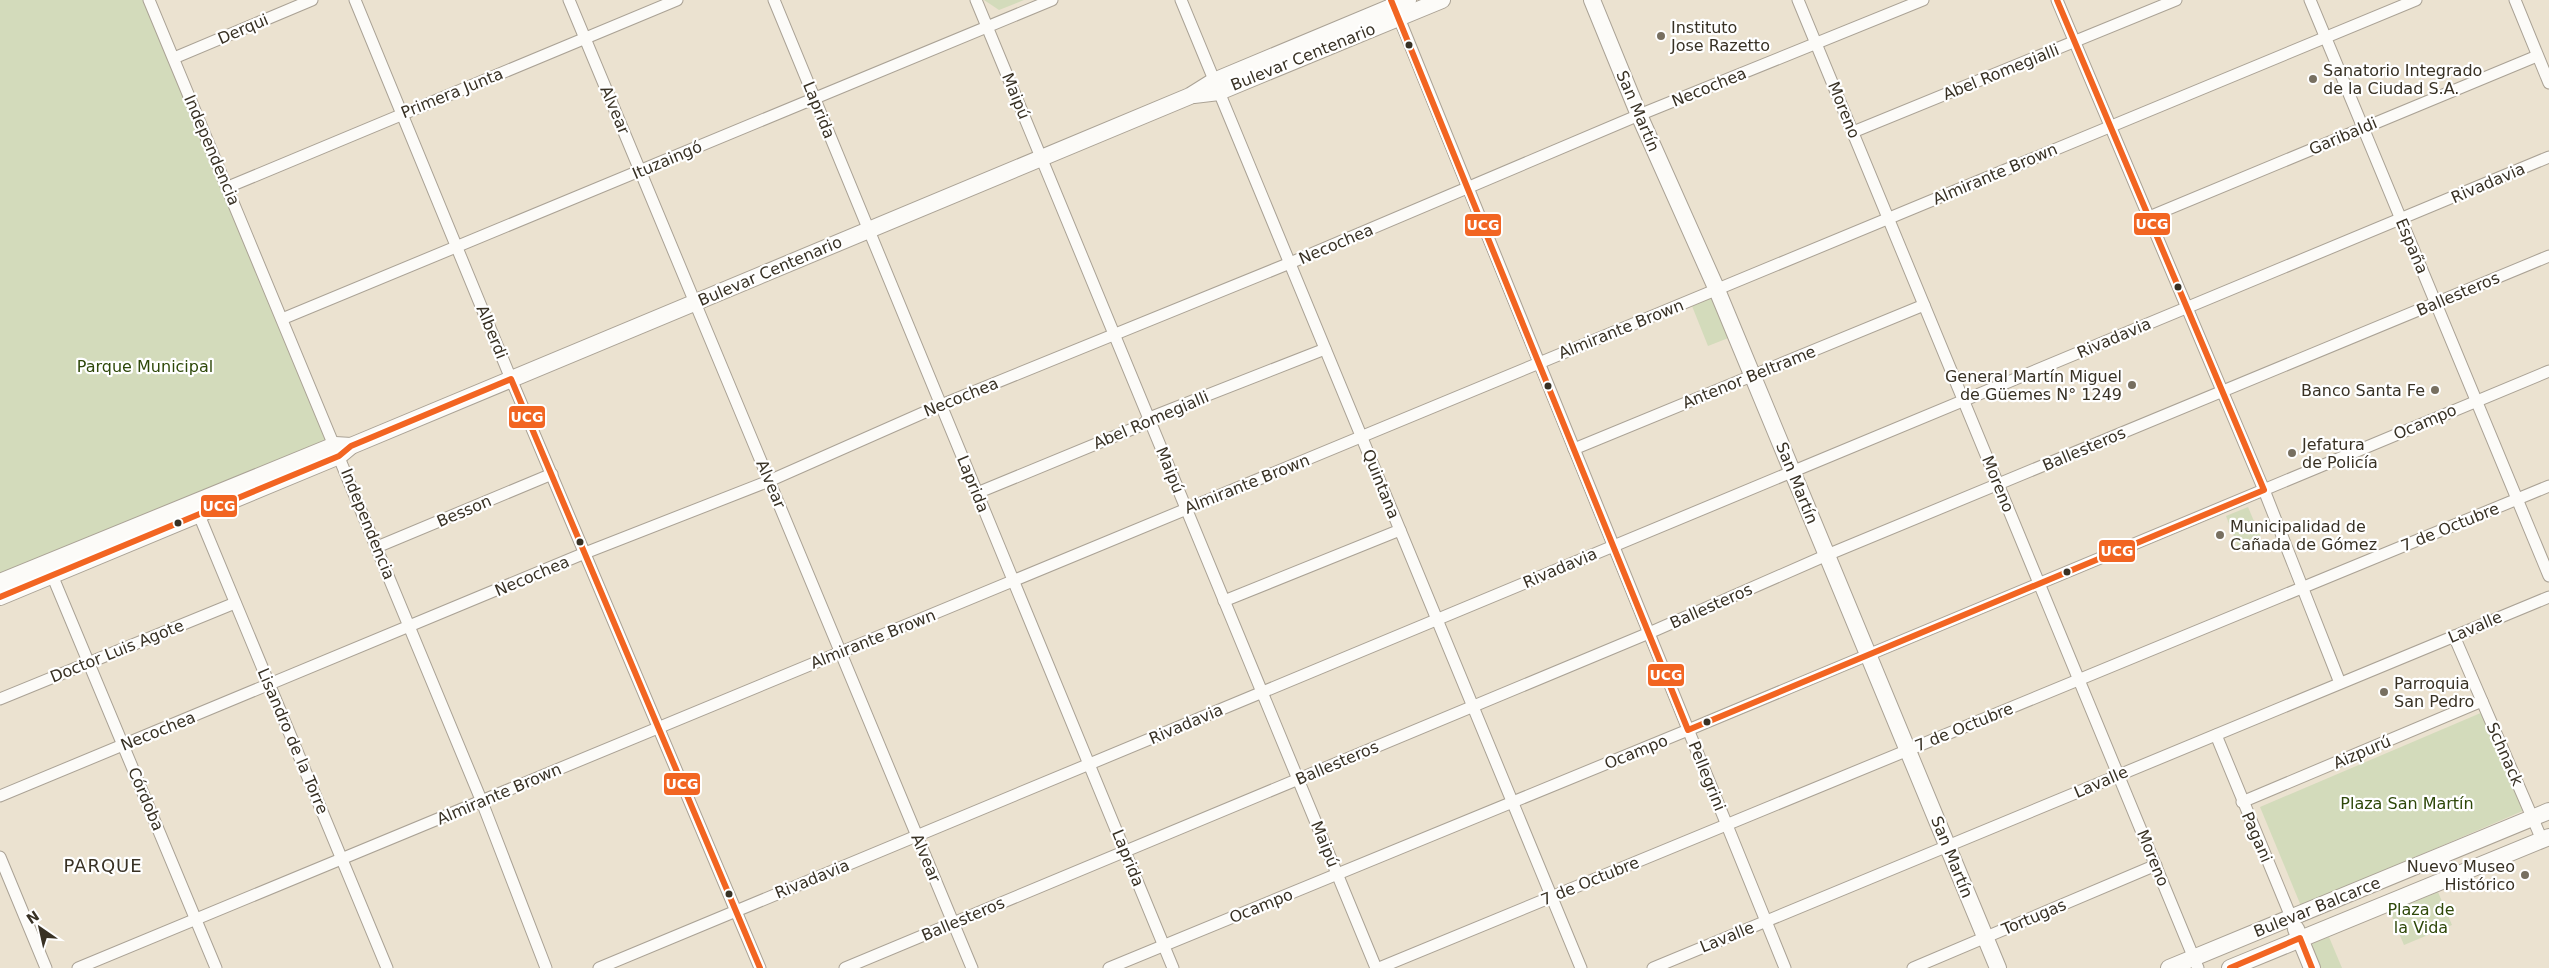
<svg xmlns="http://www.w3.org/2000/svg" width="2549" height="968" font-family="'DejaVu Sans',sans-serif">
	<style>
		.green { fill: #d3dbbb }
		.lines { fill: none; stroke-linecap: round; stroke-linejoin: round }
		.street-casing { stroke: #aaa295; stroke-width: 13 }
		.secondary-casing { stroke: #aaa295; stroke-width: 18 }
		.street { stroke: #fcfbf8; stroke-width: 11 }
		.secondary { stroke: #fcfbf8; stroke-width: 16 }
		.bus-1-casing { stroke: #fff; stroke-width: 10 }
		.bus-1 { stroke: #f26522; stroke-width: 6 }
		.poi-dot { fill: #776f60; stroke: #fff; stroke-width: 2 }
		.bus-dot { fill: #383124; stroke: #fff; stroke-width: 2 }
		.labels { text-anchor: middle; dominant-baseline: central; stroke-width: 4.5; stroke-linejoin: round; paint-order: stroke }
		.poi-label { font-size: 16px; fill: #383124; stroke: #fff; text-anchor: start }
		.street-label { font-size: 16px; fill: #383124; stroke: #fff }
		.park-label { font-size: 16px; fill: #2e4809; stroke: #fff }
		.neighbourhood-label { font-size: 18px; letter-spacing: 1px; fill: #383124; stroke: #fff }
		.line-badge { stroke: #fff; stroke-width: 2 }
		.badge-label { font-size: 14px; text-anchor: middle; font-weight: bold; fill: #fff }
	</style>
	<rect width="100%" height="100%" fill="#ebe2d0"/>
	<!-- green -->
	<g class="green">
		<path d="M0 0H149L335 445 0 582Z"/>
		<path d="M984 0H1024L999 10Z"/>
		<path d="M1717 290 1736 335 1708 346 1690 301Z"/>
		<path d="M2248 507 2261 538 2238 547 2226 516Z"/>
		<path d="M2483 712 2525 810 2301 906 2260 807Z"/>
		<path d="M2438 892 2452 925 2404 945 2390 912Z"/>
		<path d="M2329 937 2342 968H2321L2311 944Z"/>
	</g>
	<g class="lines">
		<defs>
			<g id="street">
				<path d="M149 0 482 802 546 968"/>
				<path d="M355 0 511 379 760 968"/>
				<path d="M569 0 972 968"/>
				<path d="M774 0 1173 968"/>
				<path d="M976 0 1376 968"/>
				<path d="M1181 0 1581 968"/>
				<path d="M1798 0 2198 968"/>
				<path d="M2057 0 2264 490 2340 683"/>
				<path d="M2310 0 2549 576"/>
				<path d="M2515 0 2549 83"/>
				<path d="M1397 13 1785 968"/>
				<path d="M174 58 312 0"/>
				<path d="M1853 132 2176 0"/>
				<path d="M228 187 677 0"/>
				<path d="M2149 217 2537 56"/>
				<path d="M282 319 1052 0"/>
				<path d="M1574 449 1924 305"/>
				<path d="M977 493 1142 425 1149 418 1325 349"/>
				<path d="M199 515 387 968"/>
				<path d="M377 547 552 474"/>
				<path d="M52 575 216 968"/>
				<path d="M1224 601 1400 530"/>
				<path d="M2454 636 2542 840"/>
				<path d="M0 699 235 603"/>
				<path d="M2216 735 2291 917"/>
				<path d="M0 796 585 553 769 481 941 405 1290 263 1639 115 1923 0"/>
				<path d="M2242 802 2482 701"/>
				<path d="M0 857 46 968"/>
				<path d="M78 968 2416 0"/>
				<path d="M599 968 2549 157"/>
				<path d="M845 968 1649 633 1827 555 2549 256"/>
				<path d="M1109 968 1688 730 2549 371"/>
				<path d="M1379 968 2549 486"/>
				<path d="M1653 968 2549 597"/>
				<path d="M1913 968 2156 865"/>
			</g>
			<g id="secondary">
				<path d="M1592 0 1639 115 1717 290 1998 968"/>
				<path d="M1194 95 1219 92 1442 0"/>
				<path d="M0 582 335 445 351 446"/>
				<path d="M0 597 339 456 351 446 1190 96 1214 81 1408 0"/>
				<path d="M2296 929 2312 968"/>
				<path d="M2169 968 2549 811"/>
				<path d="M2230 968 2549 837"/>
			</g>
		</defs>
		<!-- street casing -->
		<use href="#street" class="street-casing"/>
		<!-- secondary casing -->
		<use href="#secondary" class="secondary-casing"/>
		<!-- street -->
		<use href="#street" class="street"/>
		<!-- secondary -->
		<use href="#secondary" class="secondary"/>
		<defs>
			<g id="bus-1">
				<path d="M1391 0 1688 730 2264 490 2057 0"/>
				<path d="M0 597 339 456 351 446 511 379 760 968"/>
				<path d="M2230 968 2300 938 2312 968"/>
			</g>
		</defs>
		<!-- bus-1 casing -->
		<use href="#bus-1" class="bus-1-casing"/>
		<!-- bus-1 -->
		<use href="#bus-1" class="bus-1"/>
	</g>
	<!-- markers -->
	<g class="poi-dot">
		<circle cx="1661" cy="36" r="5"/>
		<circle cx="2313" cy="79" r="5"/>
		<circle cx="2132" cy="385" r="5"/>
		<circle cx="2435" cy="390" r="5"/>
		<circle cx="2292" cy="453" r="5"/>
		<circle cx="2220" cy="535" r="5"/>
		<circle cx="2384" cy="692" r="5"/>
		<circle cx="2525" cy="875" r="5"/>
	</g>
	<g class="bus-dot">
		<circle cx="1409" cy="45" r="4.5"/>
		<circle cx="2178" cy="287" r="4.5"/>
		<circle cx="1548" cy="386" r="4.5"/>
		<circle cx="178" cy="523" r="4.5"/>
		<circle cx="580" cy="542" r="4.5"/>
		<circle cx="2067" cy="572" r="4.5"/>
		<circle cx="1707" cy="722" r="4.5"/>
		<circle cx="729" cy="894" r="4.5"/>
	</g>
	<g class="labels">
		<!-- poi labels -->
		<g class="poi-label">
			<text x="1671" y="27">Instituto<tspan x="1671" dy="18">Jose Razetto</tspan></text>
			<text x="2323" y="70">Sanatorio Integrado<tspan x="2323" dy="18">de la Ciudad S.A.</tspan></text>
			<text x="2122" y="376" text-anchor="end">General Martín Miguel<tspan x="2122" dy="18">de Güemes N° 1249</tspan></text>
			<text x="2425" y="390" text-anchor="end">Banco Santa Fe</text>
			<text x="2302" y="444">Jefatura<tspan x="2302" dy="18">de Policía</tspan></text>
			<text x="2230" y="526">Municipalidad de<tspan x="2230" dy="18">Cañada de Gómez</tspan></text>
			<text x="2394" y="683">Parroquia<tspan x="2394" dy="18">San Pedro</tspan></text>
			<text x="2515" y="866" text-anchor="end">Nuevo Museo<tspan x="2515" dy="18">Histórico</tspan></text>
		</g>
		<!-- street labels -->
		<g class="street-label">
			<text transform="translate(243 29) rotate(-23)">Derqui</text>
			<text transform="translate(1303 57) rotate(-22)">Bulevar Centenario</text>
			<text transform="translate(2001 72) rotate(-22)">Abel Romegialli</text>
			<text transform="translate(1709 87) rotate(-22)">Necochea</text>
			<text transform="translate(452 93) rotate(-22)">Primera Junta</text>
			<text transform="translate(1016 96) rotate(68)">Maipú</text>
			<text transform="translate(615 110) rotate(67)">Alvear</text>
			<text transform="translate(819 110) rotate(68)">Laprida</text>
			<text transform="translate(1844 110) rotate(68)">Moreno</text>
			<text transform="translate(1638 111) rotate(67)">San Martín</text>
			<text transform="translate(2343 136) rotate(-23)">Garibaldi</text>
			<text transform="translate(212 150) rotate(67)">Independencia</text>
			<text transform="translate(667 160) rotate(-23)">Ituzaingó</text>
			<text transform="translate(1995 174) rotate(-23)">Almirante Brown</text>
			<text transform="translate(2488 183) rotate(-23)">Rivadavia</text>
			<text transform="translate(1336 244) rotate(-23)">Necochea</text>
			<text transform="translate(2412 246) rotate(67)">España</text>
			<text transform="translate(770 271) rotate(-23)">Bulevar Centenario</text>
			<text transform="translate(2458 294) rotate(-23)">Ballesteros</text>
			<text transform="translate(1621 329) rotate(-22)">Almirante Brown</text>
			<text transform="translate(492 332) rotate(68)">Alberdi</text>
			<text transform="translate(2114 338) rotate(-23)">Rivadavia</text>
			<text transform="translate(1749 377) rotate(-22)">Antenor Beltrame</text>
			<text transform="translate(961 397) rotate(-22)">Necochea</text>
			<text transform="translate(1151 420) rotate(-23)">Abel Romegialli</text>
			<text transform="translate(2425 422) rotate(-23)">Ocampo</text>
			<text transform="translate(2084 449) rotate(-23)">Ballesteros</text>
			<text transform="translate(1170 470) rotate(68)">Maipú</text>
			<text transform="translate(1797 483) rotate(68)">San Martín</text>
			<text transform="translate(771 484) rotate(67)">Alvear</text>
			<text transform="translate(973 484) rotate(68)">Laprida</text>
			<text transform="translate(1247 484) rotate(-22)">Almirante Brown</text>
			<text transform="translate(1381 484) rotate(68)">Quintana</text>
			<text transform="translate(1998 484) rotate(68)">Moreno</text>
			<text transform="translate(464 511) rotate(-23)">Besson</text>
			<text transform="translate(368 524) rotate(68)">Independencia</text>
			<text transform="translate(2450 527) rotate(-22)">7 de Octubre</text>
			<text transform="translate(1560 568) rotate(-23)">Rivadavia</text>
			<text transform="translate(532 576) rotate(-23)">Necochea</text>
			<text transform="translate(1711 606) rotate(-24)">Ballesteros</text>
			<text transform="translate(2475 627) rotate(-23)">Lavalle</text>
			<text transform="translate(873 639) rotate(-22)">Almirante Brown</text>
			<text transform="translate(117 651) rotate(-22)">Doctor Luis Agote</text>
			<text transform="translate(1186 724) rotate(-23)">Rivadavia</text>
			<text transform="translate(1964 727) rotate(-22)">7 de Octubre</text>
			<text transform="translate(158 731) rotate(-22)">Necochea</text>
			<text transform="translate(293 741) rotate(67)">Lisandro de la Torre</text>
			<text transform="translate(1636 752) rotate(-22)">Ocampo</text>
			<text transform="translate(2362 752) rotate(-23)">Aizpurú</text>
			<text transform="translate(2505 754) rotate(66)">Schnack</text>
			<text transform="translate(1337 763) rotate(-23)">Ballesteros</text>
			<text transform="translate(1707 776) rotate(68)">Pellegrini</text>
			<text transform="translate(2101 782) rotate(-23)">Lavalle</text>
			<text transform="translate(499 794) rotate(-23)">Almirante Brown</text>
			<text transform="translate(146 799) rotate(67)">Córdoba</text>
			<text transform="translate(2257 837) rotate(67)">Pagani</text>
			<text transform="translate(1325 844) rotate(68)">Maipú</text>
			<text transform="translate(1952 857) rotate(68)">San Martín</text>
			<text transform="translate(926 858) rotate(67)">Alvear</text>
			<text transform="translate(1128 858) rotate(68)">Laprida</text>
			<text transform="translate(2153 858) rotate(68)">Moreno</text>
			<text transform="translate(812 879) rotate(-22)">Rivadavia</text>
			<text transform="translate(1590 881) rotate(-22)">7 de Octubre</text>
			<text transform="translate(1261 906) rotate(-22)">Ocampo</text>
			<text transform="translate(2317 907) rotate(-22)">Bulevar Balcarce</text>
			<text transform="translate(2034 917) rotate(-23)">Tortugas</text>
			<text transform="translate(963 919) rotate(-23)">Ballesteros</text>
			<text transform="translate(1727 937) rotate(-22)">Lavalle</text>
		</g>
		<!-- park labels -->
		<g class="park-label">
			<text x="145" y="366">Parque Municipal</text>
			<text x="2407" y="803">Plaza San Martín</text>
			<text x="2421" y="909">Plaza de<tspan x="2421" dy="18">la Vida</tspan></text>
		</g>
		<!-- neighbourhood labels -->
		<g class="neighbourhood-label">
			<text x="103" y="865">PARQUE</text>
		</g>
	</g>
	<g class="line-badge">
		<rect x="2133" y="212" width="38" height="24" rx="5" fill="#f26522"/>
		<rect x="1464" y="213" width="38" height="24" rx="5" fill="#f26522"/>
		<rect x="508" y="405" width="38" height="24" rx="5" fill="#f26522"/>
		<rect x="200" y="494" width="38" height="24" rx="5" fill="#f26522"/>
		<rect x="2098" y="539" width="38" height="24" rx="5" fill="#f26522"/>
		<rect x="1647" y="663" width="38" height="24" rx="5" fill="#f26522"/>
		<rect x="663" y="772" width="38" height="24" rx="5" fill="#f26522"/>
	</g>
	<g class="badge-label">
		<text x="2152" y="229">UCG</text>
		<text x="1483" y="230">UCG</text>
		<text x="527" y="422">UCG</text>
		<text x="219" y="511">UCG</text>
		<text x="2117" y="556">UCG</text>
		<text x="1666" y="680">UCG</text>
		<text x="682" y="789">UCG</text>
	</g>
	<!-- north arrow -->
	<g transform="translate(40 928) rotate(326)" stroke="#ffffff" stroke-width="4" paint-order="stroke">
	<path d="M0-4L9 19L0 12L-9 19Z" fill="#383124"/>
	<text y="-8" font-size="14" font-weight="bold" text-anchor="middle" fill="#383124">N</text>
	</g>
</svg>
